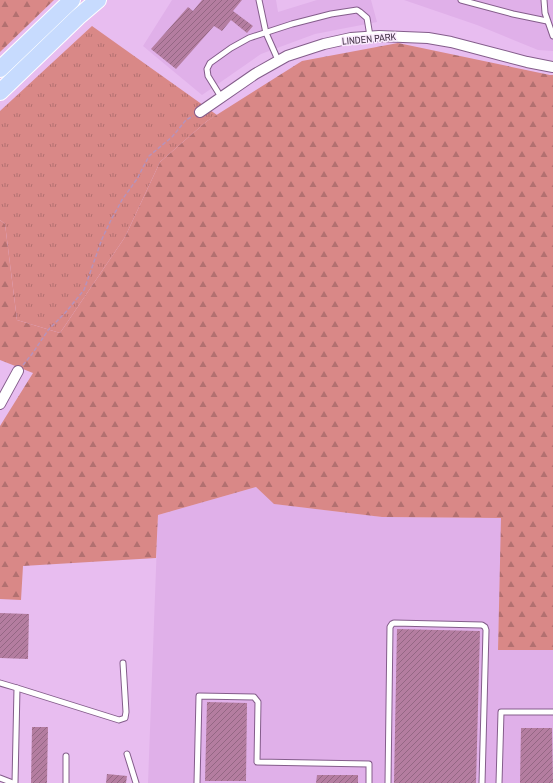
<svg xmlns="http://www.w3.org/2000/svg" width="553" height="783" font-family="'Archivo Narrow',sans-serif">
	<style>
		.built { fill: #e0b0e9 }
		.grass { fill: url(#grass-tufts) }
		.forest { fill: url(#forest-firs) }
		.building { fill: url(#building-hatch) }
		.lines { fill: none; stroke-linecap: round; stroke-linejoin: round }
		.lane-casing { stroke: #845d8b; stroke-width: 7 }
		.street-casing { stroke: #845d8b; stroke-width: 12 }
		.primary-casing { stroke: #fff; stroke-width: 18 }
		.path { stroke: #b693bd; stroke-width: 1.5; stroke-dasharray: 4 2; stroke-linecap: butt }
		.lane { stroke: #fff; stroke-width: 5 }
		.street { stroke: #fff; stroke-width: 10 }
		.primary { stroke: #c7dbfe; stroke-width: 16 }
		.labels { text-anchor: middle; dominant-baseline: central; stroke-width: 3; stroke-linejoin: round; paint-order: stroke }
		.street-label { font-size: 10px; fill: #443348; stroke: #fae9fd }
	</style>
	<defs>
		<pattern id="grass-tufts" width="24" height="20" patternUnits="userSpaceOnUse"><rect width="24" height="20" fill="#d98887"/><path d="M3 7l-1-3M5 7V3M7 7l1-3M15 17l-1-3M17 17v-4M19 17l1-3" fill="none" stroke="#b27070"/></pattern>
		<pattern id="forest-firs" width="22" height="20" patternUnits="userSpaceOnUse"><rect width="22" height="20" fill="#d98887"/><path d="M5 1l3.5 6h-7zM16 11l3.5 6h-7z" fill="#b27070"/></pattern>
		<pattern id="building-hatch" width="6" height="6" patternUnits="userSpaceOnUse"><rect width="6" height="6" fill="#b47da0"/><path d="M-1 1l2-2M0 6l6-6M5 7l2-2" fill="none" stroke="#946784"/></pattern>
	</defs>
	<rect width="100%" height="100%" fill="#e8bdf0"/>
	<!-- built -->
	<g class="built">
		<path d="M172 0H276L278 12 317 0H371L377 22 315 34 261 54 202 95 143 46Z"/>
		<path d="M404 0H553V51L538 50 477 25Z"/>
		<path d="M256 487 275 504 382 517 502 518 498 650H553V783H148L158 515Z"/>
	</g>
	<!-- grass -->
	<path class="grass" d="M92 26 217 115 207 121 160 162 125 237 60 333 17 320 5 224 0 220V111Z"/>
	<!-- forest -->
	<g class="forest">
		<path d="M0 0H54L0 52Z"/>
		<path d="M398 43 550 75H553V650H498L501 518 382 517 274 504 256 487 158 515 156 558 23 566 21 600 0 599V426L33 373 0 360V220L5 224 17 320 60 333 125 237 160 162 207 121 302 61Z"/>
	</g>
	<!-- building -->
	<g class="building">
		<path d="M202 0H242L233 11 253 26 247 33 231 20 222 31 214 26 176 69 151 49 188 7 193 11Z"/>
		<path d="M0 613 29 614 28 659 0 658Z"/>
		<path d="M397 629 480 631 476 783H394Z"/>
		<path d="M207 702 247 703 246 781H205Z"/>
		<path d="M32 727H48L47 783H31Z"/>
		<path d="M521 728H552L553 783H520Z"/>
		<path d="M107 774 127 776 126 783H106Z"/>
		<path d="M317 775H358V783H316Z"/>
	</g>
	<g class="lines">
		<defs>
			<g id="lane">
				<path d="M259 0 266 33 278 60"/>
				<path d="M461 0 513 14 547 21"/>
				<path d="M544 0 545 13 553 36"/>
				<path d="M221 97 208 76 207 69 210 63 231 48 249 38 292 24 331 14 357 10 360 12 367 18 370 36"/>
				<path d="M0 683 17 688 15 783"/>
				<path d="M17 688 119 720 125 718 126 712 123 663"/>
				<path d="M127 754 136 783"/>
				<path d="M0 778 13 783"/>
				<path d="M66 783V756"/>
				<path d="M197 783 199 696 254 697 258 702 257 762 369 764V783"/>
				<path d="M388 783 390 627 392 624 394 623 482 625 485 627 486 630 482 783"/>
				<path d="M499 783 501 712H553"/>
			</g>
			<g id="street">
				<path d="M200 112 255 74 287 56 324 44 351 38 379 36 428 38 451 42 527 62 553 67"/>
				<path d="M0 404 18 371"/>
			</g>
			<g id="primary">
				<path d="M0 69 72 0"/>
				<path d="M0 92 78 17 98 0"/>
			</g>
		</defs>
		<!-- lane casing -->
		<use href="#lane" class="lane-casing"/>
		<!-- street casing -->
		<use href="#street" class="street-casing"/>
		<!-- primary casing -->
		<use href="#primary" class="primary-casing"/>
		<!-- path -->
		<path class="path" d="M23 365 32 354 49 329 65 313 84 290 102 239 111 220 122 200 137 179 149 156 172 137 186 120 193 116"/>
		<!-- lane -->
		<use href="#lane" class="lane"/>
		<!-- street -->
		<use href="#street" class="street"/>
		<!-- primary -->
		<use href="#primary" class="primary"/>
	</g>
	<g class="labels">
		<!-- street labels -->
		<g class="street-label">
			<text transform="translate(369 39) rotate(-5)">LINDEN PARK</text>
		</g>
	</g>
</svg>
